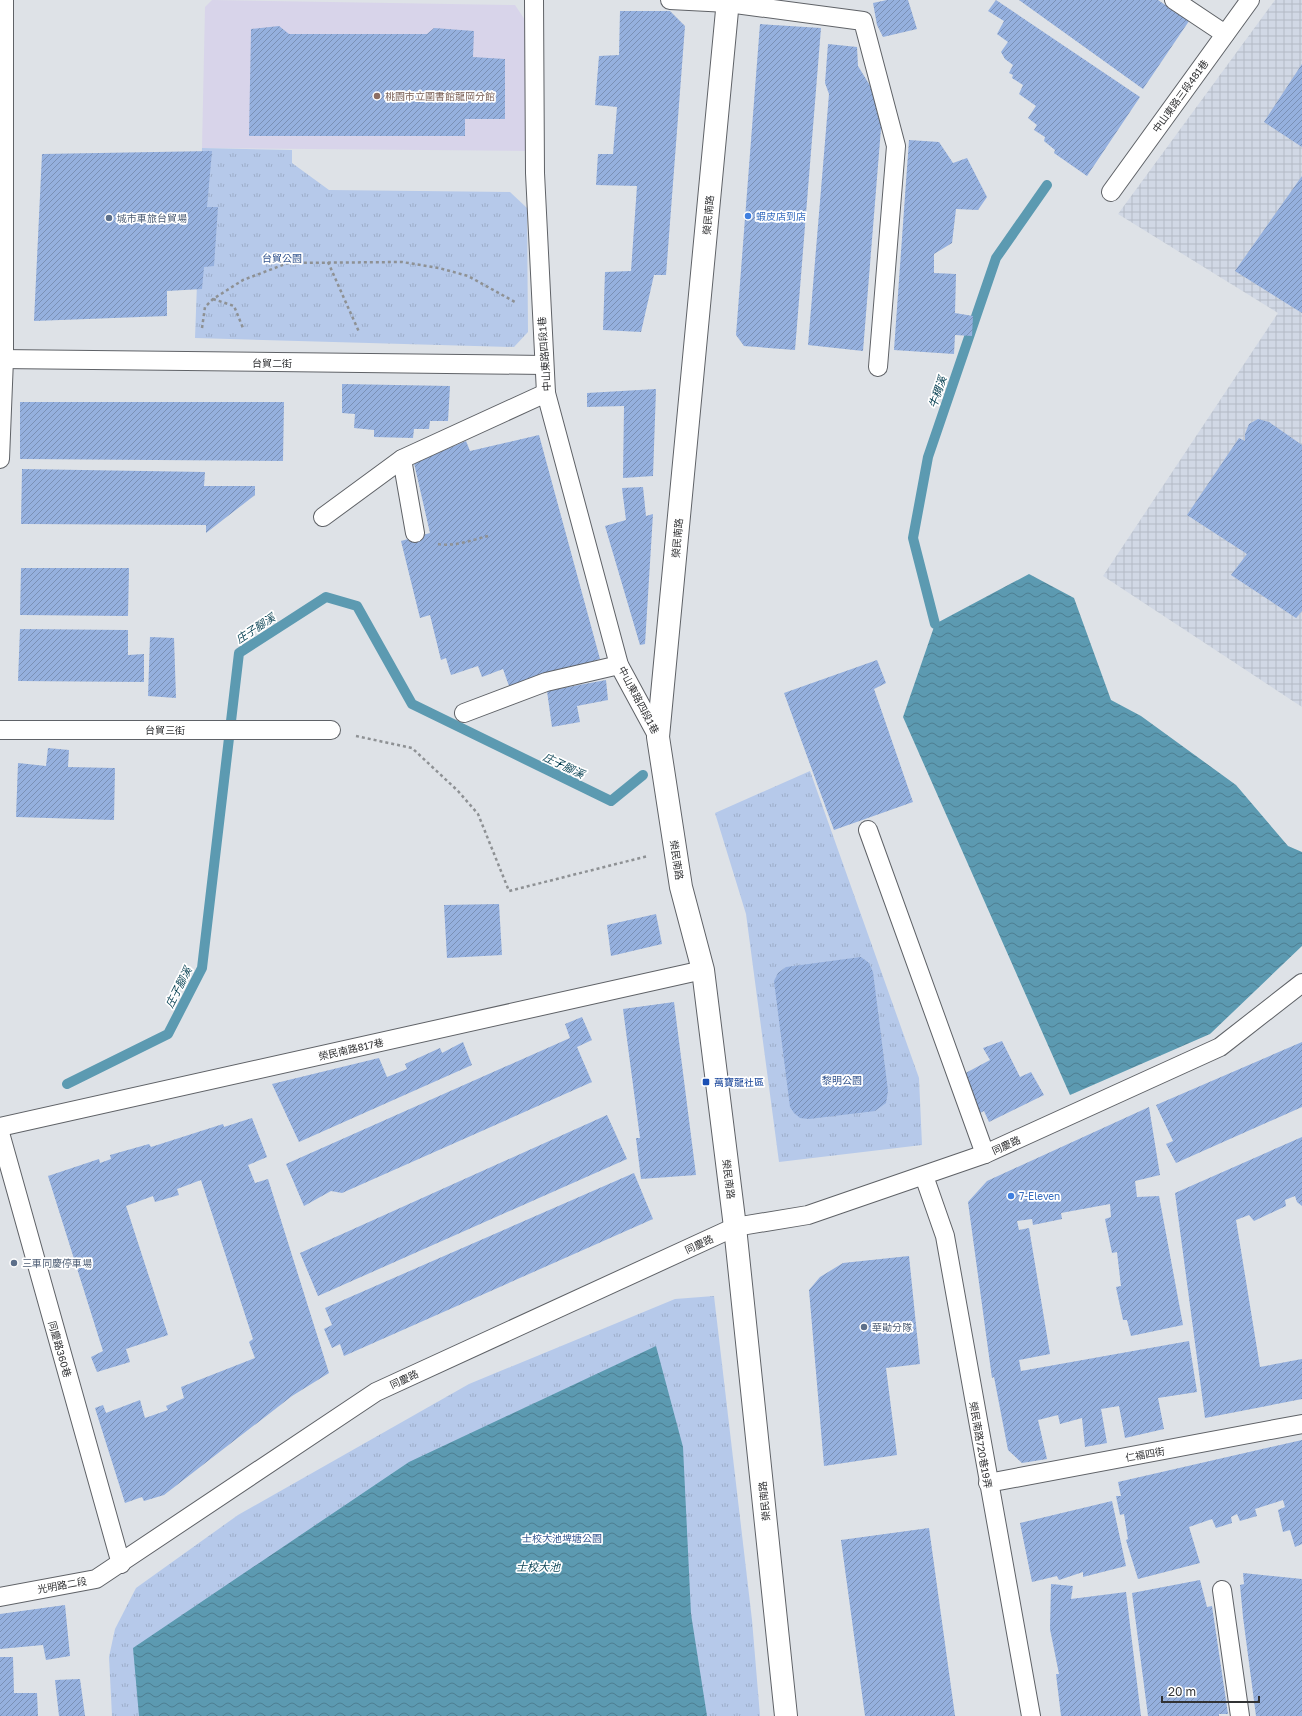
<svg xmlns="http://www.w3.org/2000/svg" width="1302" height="1716" font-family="'Golos Text','Noto Sans TC',sans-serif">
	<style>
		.commercial { fill: #d8d4ea }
		.industrial { fill: url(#industrial-grid) }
		.park { fill: url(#park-tufts) }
		.water { fill: url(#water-waves) }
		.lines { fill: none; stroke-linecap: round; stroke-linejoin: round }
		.stream { stroke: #5c9ab1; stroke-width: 10 }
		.building { fill: url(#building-hatch) }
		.service-casing { stroke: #5f6267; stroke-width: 20 }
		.minor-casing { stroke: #5f6267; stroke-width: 24 }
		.path { stroke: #8e9194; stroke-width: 2.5; stroke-dasharray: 3 3; stroke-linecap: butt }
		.service { stroke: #fff; stroke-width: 18 }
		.minor { stroke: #fff; stroke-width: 22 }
		.education-dot { fill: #8d6e63; stroke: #fff; stroke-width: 1.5 }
		.shop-dot { fill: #3f7fe0; stroke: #fff; stroke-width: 1.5 }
		.service-dot { fill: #5c6f8a; stroke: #fff; stroke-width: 1.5 }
		.transit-dot { fill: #1a4fb4; stroke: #fff; stroke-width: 1.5 }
		.labels { text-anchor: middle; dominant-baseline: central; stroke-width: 3.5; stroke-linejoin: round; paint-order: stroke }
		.education-label { font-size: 10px; fill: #785e54; stroke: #fff; text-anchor: start }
		.street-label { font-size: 10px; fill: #313234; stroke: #fff }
		.shop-label { font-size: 10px; fill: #366cbe; stroke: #fff; text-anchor: start }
		.service-label { font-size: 10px; fill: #4e5e75; stroke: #fff; text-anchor: start }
		.park-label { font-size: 10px; fill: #33548e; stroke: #fff }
		.transit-label { font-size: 10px; fill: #164399; stroke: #fff; text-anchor: start }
		.water-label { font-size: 11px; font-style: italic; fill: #053f51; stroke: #fff }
	</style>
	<defs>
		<pattern id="industrial-grid" width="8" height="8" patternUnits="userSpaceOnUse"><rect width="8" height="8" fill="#d1d8e5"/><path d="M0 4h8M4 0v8" fill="none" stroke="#b4bac5"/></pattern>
		<pattern id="park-tufts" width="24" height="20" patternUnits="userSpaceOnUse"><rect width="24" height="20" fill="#b6c9ea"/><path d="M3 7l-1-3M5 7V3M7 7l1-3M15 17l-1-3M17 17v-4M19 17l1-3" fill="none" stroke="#9dadc9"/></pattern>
		<pattern id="water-waves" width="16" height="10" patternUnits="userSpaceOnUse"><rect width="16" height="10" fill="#5c9ab1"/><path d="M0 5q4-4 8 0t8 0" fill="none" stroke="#4d7e91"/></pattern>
		<pattern id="building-hatch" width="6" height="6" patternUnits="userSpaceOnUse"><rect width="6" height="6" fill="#95b0de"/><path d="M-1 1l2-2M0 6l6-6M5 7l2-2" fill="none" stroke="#7a90b5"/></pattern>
	</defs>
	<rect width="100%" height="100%" fill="#dee2e7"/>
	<!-- commercial -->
	<path class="commercial" d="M212 0 515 5 527 23 526 151 202 148 205 7Z"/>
	<!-- industrial -->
	<path class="industrial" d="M1275 0H1302V707L1103 576 1278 313 1118 214Z"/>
	<!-- park -->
	<g class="park">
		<path d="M202 148 292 150V163L329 190 510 192 527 208 528 332 514 347 195 338Z"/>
		<path d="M810 771 919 1078 922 1145 779 1162 746 914 715 813Z"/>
		<path d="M714 1296 752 1620 760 1716H112L109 1657 115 1629 136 1588 238 1515 469 1384 675 1299Z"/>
	</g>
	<!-- water -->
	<g class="water">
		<path d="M1029 574 1074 598 1111 700 1141 716 1236 785 1288 846 1302 852V946L1210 1034 1070 1095 903 717 935 624Z"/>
		<path d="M656 1346 683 1447 691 1614 707 1716H139L133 1648 409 1462Z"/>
	</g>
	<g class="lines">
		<!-- stream -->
		<g class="stream">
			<path d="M935 624 913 538 928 457 996 258 1047 185"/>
			<path d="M67 1084 168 1034 202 968 239 653 326 597 357 606 412 704 611 801 643 775"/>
		</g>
	</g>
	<!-- building -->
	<g class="building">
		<path d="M887 0H908L917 29 883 37 877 25 873 3Z"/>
		<path d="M996 0 1140 97 1087 176 1054 153 1055 150 1044 141 1045 137 1034 130 1037 125 1028 118 1036 106 1019 94 1023 85 1012 78 1013 75 1009 73 1013 65 1005 59 1001 52 1008 42 997 34 1004 21 988 11Z"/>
		<path d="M1019 0H1158L1189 21 1143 89Z"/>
		<path d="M620 11H670L685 26 666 275H654L641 332 603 330 605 272 631 271 637 186 596 185 598 154H613L617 107 595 105 599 56 619 55Z"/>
		<path d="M760 24 821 28 795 350 744 346 736 335Z"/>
		<path d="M279 26 289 34H427L434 28 474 31 473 57 505 59V119H465V136H249L251 29Z"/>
		<path d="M828 44 857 47 858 66 877 97 878 116H882L863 351 808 345 829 94 825 83Z"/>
		<path d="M1302 64V147L1264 122Z"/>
		<path d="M909 140 939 142 953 163 967 158 987 197 978 210 956 209 952 243 934 254V273L956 274 955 313 973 316 972 336 955 335 954 354 894 350Z"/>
		<path d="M212 151 207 207H218L214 266 204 267 202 289 167 291V316L34 321 42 154Z"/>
		<path d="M1302 176V313L1235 271Z"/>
		<path d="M342 384 450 386 448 421H430L429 429H414L413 438 374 437V430L354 428 355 414 342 413Z"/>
		<path d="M656 389 653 476 623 478 624 406 587 407V393Z"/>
		<path d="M20 402H284L283 461 20 459Z"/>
		<path d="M1258 419 1269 422 1302 445V611L1296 618 1231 575 1247 554 1187 515 1239 438 1245 441V434L1249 424Z"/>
		<path d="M539 435 600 659 509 686 503 669 482 677 478 666 451 675 446 658 441 660 430 615 420 618 401 541 430 533 414 463 466 441 470 451Z"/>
		<path d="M22 469 205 472 204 486H255V495L206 533V525L21 524Z"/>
		<path d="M643 487 646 516 653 514 645 644 640 645 605 526 626 520 622 488Z"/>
		<path d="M21 568H129L128 616 20 615Z"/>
		<path d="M20 629 128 630V655L144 654V682L18 681Z"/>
		<path d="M150 637 174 638 176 698 148 696Z"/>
		<path d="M877 660 886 683 874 689 913 802 834 830 784 693Z"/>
		<path d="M606 680 608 700 577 706 580 722 552 727 547 691Z"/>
		<path d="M48 748 69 750 68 767 115 768 114 820 16 817 18 763 46 766Z"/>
		<path d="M499 904 502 955 447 958 444 905Z"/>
		<path d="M656 914 662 944 611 956 607 925Z"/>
		<path d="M861 957 869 963 873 972 888 1091 886 1103 875 1111 809 1119 800 1118 794 1113 790 1107 774 981 778 973 786 967Z"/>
		<path d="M674 1002 696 1175 641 1179 636 1138H640L623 1009Z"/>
		<path d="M582 1017 592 1040 577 1047 592 1082 342 1193 331 1191 304 1206 286 1164 570 1038 565 1024Z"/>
		<path d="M1002 1041 1020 1077 1031 1072 1044 1095 989 1122 984 1111 978 1114 960 1076 990 1060 983 1048Z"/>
		<path d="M463 1042 472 1065 299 1142 272 1084 379 1058 387 1077 407 1069 405 1064 440 1048 442 1053Z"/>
		<path d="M1302 1042V1107L1176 1163 1166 1144 1173 1141 1156 1105Z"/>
		<path d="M1149 1107 1160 1175 1135 1181 1137 1197 1159 1196 1183 1325 1131 1336 1127 1320H1123L1116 1287 1121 1286 1117 1252 1112 1253 1105 1219 1111 1217 1110 1204 1061 1213 1062 1219 1033 1225 1032 1219 1017 1221 1019 1230 1029 1228 1050 1354 1019 1360 1021 1371 1189 1341 1197 1392 1158 1398 1164 1429 1125 1438 1119 1406 1101 1409 1107 1443 1085 1447 1082 1418 1060 1424 1058 1415 1038 1420 1047 1459 1022 1463 1008 1450 994 1377 992 1378 968 1202 987 1181Z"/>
		<path d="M607 1115 627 1159 318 1296 300 1253Z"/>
		<path d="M252 1118 267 1157 248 1165 255 1183 268 1179 329 1373 292 1396 164 1495 144 1501 142 1497 125 1503 95 1408 103 1405 106 1413 140 1400 145 1418 168 1410 166 1406 184 1398 181 1387 255 1358 249 1342 253 1339 201 1180 177 1189 179 1195 155 1202 153 1196 126 1206 168 1335 126 1349 130 1362 97 1372 91 1357 103 1351 48 1176 99 1159 100 1163 111 1159 110 1155 149 1144 151 1147 223 1124 224 1127Z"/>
		<path d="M1302 1137V1206L1297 1202 1295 1196 1285 1200 1286 1206 1254 1221 1249 1215 1236 1220 1260 1367 1302 1359V1399L1205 1418 1175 1193Z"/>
		<path d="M634 1173 653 1219 344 1356 340 1344 332 1348 324 1329 332 1325 325 1308Z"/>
		<path d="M909 1256 920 1364 886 1368 897 1455 824 1466 809 1290 820 1277 843 1263Z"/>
		<path d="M1302 1440V1544L1295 1547 1290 1530 1283 1532 1278 1510 1285 1507 1283 1500 1255 1509 1257 1516 1240 1521 1237 1514 1231 1517 1232 1523 1216 1528 1212 1519 1189 1527 1200 1563 1138 1579 1126 1540 1128 1539 1124 1514 1120 1515 1116 1496H1121L1118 1482Z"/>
		<path d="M1112 1501 1126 1566 1083 1577V1572L1059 1580 1057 1576 1032 1582 1020 1523Z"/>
		<path d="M929 1528 955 1716H865L841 1540Z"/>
		<path d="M1243 1573 1302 1579V1716H1256L1243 1617 1240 1585 1244 1584Z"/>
		<path d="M1200 1580 1207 1607 1212 1606 1228 1714H1219V1716H1148L1132 1593Z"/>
		<path d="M1051 1584 1073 1586 1071 1599 1126 1592 1141 1716H1061L1056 1674H1059L1050 1629Z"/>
		<path d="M65 1605 70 1656 46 1660 43 1645 0 1649V1614Z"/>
		<path d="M0 1657H13L14 1693H37L38 1716H0Z"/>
		<path d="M80 1679 85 1716H59L55 1680Z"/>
	</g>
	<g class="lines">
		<defs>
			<g id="service">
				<path d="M534 0 535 173 546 393 619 665 658 737"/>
				<path d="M670 0 728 3 863 21 896 146 878 367"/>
				<path d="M1174 0 1225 34"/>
				<path d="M1111 192 1250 0"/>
				<path d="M0 359 544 365"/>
				<path d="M0 459 4 359V0"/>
				<path d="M402 459 415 533"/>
				<path d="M323 517 402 459 546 393"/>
				<path d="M464 713 546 682 619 665"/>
				<path d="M0 730H331"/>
				<path d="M868 830 985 1154"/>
				<path d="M0 1127 703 970"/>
				<path d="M0 1133 121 1564"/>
				<path d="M924 1176 945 1236 1031 1716"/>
				<path d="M988 1483 1302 1424"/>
				<path d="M1222 1590 1240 1716"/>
				<path d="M0 1597 96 1579 376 1392 735 1227 808 1215 985 1154 1220 1047 1302 983"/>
			</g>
			<path id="minor" d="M728 0 658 737 681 887 703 970 735 1227 786 1716"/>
		</defs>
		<!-- service casing -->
		<use href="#service" class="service-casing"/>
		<!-- minor casing -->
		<use href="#minor" class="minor-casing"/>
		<!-- path -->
		<g class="path">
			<path d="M328 262 359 332"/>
			<path d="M213 299 234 306 243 328"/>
			<path d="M202 328 205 307 213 299 243 280 288 263 402 262 439 268 468 276 515 302"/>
			<path d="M438 544C454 547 472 540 488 536"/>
			<path d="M356 736 412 748 458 791 478 814 509 891 648 856"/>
		</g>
		<!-- service -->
		<use href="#service" class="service"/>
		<!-- minor -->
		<use href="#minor" class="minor"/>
	</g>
	<!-- markers -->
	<circle class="education-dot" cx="377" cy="96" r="4"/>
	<g class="shop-dot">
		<circle cx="748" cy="216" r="4"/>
		<circle cx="1011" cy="1196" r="4"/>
	</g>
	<g class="service-dot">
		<circle cx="109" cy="218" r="4"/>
		<circle cx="14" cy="1263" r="4"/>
		<circle cx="864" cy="1327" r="4"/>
	</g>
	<rect class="transit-dot" x="702" y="1078" width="8" height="8" rx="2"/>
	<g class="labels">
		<!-- education labels -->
		<g class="education-label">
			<text x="385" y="96">桃園市立圖書館龍岡分館</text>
		</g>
		<!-- street labels -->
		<g class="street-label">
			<text transform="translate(1180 96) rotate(-54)">中山東路三段481巷</text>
			<text transform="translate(708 215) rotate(-85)">榮民南路</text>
			<text transform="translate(544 354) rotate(-94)">中山東路四段1巷</text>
			<text x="272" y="363">台貿二街</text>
			<text transform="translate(677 538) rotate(-85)">榮民南路</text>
			<text transform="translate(639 700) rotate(62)">中山東路四段1巷</text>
			<text x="165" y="730">台貿三街</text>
			<text transform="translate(677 860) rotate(81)">榮民南路</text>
			<text transform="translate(351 1049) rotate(-13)">榮民南路817巷</text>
			<text transform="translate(1006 1145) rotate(-24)">同慶路</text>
			<text transform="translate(729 1179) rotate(83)">榮民南路</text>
			<text transform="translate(699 1244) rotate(-25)">同慶路</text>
			<text transform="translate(60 1349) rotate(74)">同慶路360巷</text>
			<text transform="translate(404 1379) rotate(-25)">同慶路</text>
			<text transform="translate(981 1445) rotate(80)">榮民南路720巷19弄</text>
			<text transform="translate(1145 1454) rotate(-10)">仁福四街</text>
			<text transform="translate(764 1501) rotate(-96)">榮民南路</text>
			<text transform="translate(62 1585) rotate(-10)">光明路二段</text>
		</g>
		<!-- shop labels -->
		<g class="shop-label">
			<text x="756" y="216">蝦皮店到店</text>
			<text x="1019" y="1196">7-Eleven</text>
		</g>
		<!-- service labels -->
		<g class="service-label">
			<text x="117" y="218">城市車旅台貿場</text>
			<text x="22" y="1263">三車同慶停車場</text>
			<text x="872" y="1327">華勛分隊</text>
		</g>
		<!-- park labels -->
		<g class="park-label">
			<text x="282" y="258">台貿公園</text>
			<text x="842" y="1080">黎明公園</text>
			<text x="562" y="1538">士校大池埤塘公園</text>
		</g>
		<!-- transit labels -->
		<g class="transit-label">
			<text x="714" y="1082">萬寶龍社區</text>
		</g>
		<!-- water labels -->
		<g class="water-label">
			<text transform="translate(937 392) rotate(-71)">牛稠溪</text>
			<text transform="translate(255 628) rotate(-33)">庄子腳溪</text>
			<text transform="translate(564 765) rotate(26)">庄子腳溪</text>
			<text transform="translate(178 987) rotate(-63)">庄子腳溪</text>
			<text x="538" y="1566">士校大池</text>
		</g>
	</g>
	<!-- scale -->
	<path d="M1162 1696v6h97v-6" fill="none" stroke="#313234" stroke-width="2"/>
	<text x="1168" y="1696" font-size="12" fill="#313234" stroke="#ffffff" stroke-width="3" paint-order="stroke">20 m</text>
</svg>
